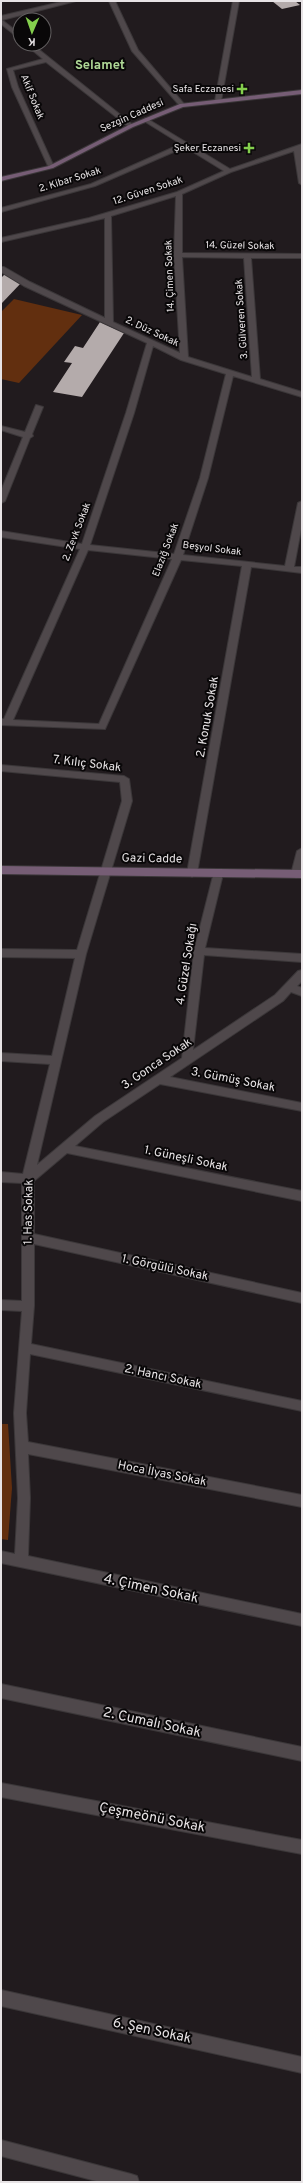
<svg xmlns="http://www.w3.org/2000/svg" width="303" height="2183" font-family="Overpass,sans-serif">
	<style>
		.green { fill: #622f0f }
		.building { fill: #b4abab }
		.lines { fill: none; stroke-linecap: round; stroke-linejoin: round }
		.minor-casing { stroke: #3b3739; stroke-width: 2 }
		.secondary-casing { stroke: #3b3739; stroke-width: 2 }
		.minor { fill: #4f484b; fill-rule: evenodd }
		.secondary { fill: #765d75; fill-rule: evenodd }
		.poi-dot { fill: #84cf4d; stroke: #090708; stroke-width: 1.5 }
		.labels { text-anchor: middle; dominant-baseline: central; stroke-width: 4; stroke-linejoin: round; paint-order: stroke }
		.far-poi-label { font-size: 10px; fill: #e7e3e5; stroke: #090708; text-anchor: end }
		.far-street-label { font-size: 10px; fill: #e7e3e5; stroke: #090708 }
		.street-label { font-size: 12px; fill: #e7e3e5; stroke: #090708 }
		.far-district-label { font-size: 13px; font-weight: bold; fill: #afd896; stroke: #090708 }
		.near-street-label { font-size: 14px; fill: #e7e3e5; stroke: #090708 }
	</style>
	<rect width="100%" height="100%" fill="#211b1e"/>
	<!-- green -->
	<g class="green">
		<path d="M14 299 82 315 19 383 1 379V312Z"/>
		<path d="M1 1424H8L12 1488 8 1540 1 1539Z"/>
	</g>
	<!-- building -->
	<g class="building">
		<path d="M272 1H295L300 5 282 9Z"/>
		<path d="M5 274 22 282 1 304V278Z"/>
		<path d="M100 322 124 333 82 397 53 392 72 363 64 362 75 346 83 348Z"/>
	</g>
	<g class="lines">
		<defs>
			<g id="minor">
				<path d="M65 1H76L2 20 20 34V39L1 24V16Z"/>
				<path d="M109 1H115L138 50 184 104V106H180L132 51Z"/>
				<path d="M233 1H239L221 101 218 103 215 101Z"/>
				<path d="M25 44H32L133 125V127H129L46 62 13 70 18 87 54 167 49 168 12 87 7 69 43 59Z"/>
				<path d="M146 118 230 169 302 144 301 149 302 185 299 183 294 151 231 172 182 194V253L302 254V258H251L260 379 302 392V397L233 376 208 478 183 555 285 566 298 503 302 501V524L294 567H302V573L251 567 197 873 192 877 187 873 242 566 181 560 105 729 1 725V719H4L80 549 1 537V531L82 544 126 413 147 343 24 286 1 272V267H4L30 282 105 318V218L1 242V238L89 218 177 192 224 171 185 147 95 186 1 212V208L91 184 181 144 144 121V119ZM176 196 174 255 180 353 113 322 111 216ZM182 257 244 258 252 377 188 357ZM153 346 181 360 226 374 200 478 174 554 90 545 134 413ZM88 550 172 559 99 724 13 720Z"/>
				<path d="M36 405 43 407 32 434 33 436 30 438 5 501 1 503V491L23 437 1 430V426L25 432Z"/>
				<path d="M1 765 124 776 129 779 132 801 86 954 37 1165 95 1116 182 1058 194 951 214 872 218 870 223 874 205 948 302 954V962L204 955 193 1050 275 995 298 971 302 970V981L297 986 302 988V996L291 992 283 1001 170 1077 302 1103V1111L160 1084 103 1122 75 1146 302 1191V1201L67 1153 34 1181V1234L302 1293V1303L34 1244V1306L31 1344 302 1401V1411L30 1354 26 1413 28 1442 302 1495V1507L28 1454 30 1498 28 1556 302 1614V1626L1 1563V1551L15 1554 18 1498 14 1413 22 1311 1 1310V1300L22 1301V1183L1 1182V1172L23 1174 50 1064 1 1061V1053L52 1056 75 958 1 957V949L77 950 122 801 120 782 1 771Z"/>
				<path d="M302 848V870L300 876 296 878 291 874 297 851Z"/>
				<path d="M1 1684 302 1747V1761L1 1698Z"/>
				<path d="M1 1783 302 1840V1854L1 1797Z"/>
				<path d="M1 1990 302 2057V2073L1 2006Z"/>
				<path d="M1 2140 131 2174 137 2176 139 2182H100L1 2156Z"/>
			</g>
			<g id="secondary">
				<path d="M302 90V94L183 107 133 127 53 168 1 181V177L49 166 129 125 180 104Z"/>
				<path d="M1 866 302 870V878L1 874Z"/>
			</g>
		</defs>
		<!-- minor casing -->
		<use href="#minor" class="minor-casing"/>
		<!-- secondary casing -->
		<use href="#secondary" class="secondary-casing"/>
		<!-- minor -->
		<use href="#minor" class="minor"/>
		<!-- secondary -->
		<use href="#secondary" class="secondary"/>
	</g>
	<!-- markers -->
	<g class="poi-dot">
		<path d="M240 83h4v4h4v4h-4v4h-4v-4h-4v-4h4z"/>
		<path d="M247 142h4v4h4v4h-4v4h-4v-4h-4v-4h4z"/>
	</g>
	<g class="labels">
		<!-- far-poi labels -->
		<g class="far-poi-label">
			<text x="234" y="89">Safa Eczanesi</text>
			<text x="241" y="148">Şeker Eczanesi</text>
		</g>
		<!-- far-street labels -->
		<g class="far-street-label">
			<text transform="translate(32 97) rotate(68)">Akif Sokak</text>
			<text transform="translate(132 116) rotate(-24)">Sezgin Caddesi</text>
			<text transform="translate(70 180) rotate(-17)">2. Kibar Sokak</text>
			<text transform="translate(148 191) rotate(-18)">12. Güven Sokak</text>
			<text transform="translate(240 246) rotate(1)">14. Güzel Sokak</text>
			<text transform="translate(170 276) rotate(-92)">14. Çimen Sokak</text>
			<text transform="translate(242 319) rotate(-94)">3. Gülveren Sokak</text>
			<text transform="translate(152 332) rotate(25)">2. Düz Sokak</text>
			<text transform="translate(77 532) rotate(-69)">2. Zevk Sokak</text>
			<text transform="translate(212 549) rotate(7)">Beşyol Sokak</text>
			<text transform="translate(166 550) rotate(-69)">Elazığ Sokak</text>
		</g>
		<!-- street labels -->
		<g class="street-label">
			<text transform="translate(208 717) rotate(-80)">2. Konuk Sokak</text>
			<text transform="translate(87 764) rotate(7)">7. Kılıç Sokak</text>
			<text transform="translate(152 859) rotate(1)">Gazi Cadde</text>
			<text transform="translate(187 964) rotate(-81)">4. Güzel Sokağı</text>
			<text transform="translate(157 1064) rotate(-34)">3. Gonca Sokak</text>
			<text transform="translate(233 1080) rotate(11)">3. Gümüş Sokak</text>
			<text transform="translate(186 1159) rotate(12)">1. Güneşli Sokak</text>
			<text transform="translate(29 1212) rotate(-89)">1. Has Sokak</text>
			<text transform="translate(165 1268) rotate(12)">1. Görgülü Sokak</text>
			<text transform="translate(163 1377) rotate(12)">2. Hancı Sokak</text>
			<text transform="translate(162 1474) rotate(11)">Hoca İlyas Sokak</text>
		</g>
		<!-- far-district labels -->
		<g class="far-district-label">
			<text x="100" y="66">Selamet</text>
		</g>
		<!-- near-street labels -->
		<g class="near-street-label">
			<text transform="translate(151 1589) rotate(12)">4. Çimen Sokak</text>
			<text transform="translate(152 1723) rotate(12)">2. Cumalı Sokak</text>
			<text transform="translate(152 1818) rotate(11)">Çeşmeönü Sokak</text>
			<text transform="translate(152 2031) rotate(12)">6. Şen Sokak</text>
		</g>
	</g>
	<!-- border -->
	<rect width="303" height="2183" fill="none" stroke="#e7e3e5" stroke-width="4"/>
	<!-- north arrow -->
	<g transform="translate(32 32) rotate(182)"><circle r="19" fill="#090708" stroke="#625f60"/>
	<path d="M0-3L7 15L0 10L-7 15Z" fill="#84cf4d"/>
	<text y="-6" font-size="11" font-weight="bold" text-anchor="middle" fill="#e7e3e5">K</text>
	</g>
</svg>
